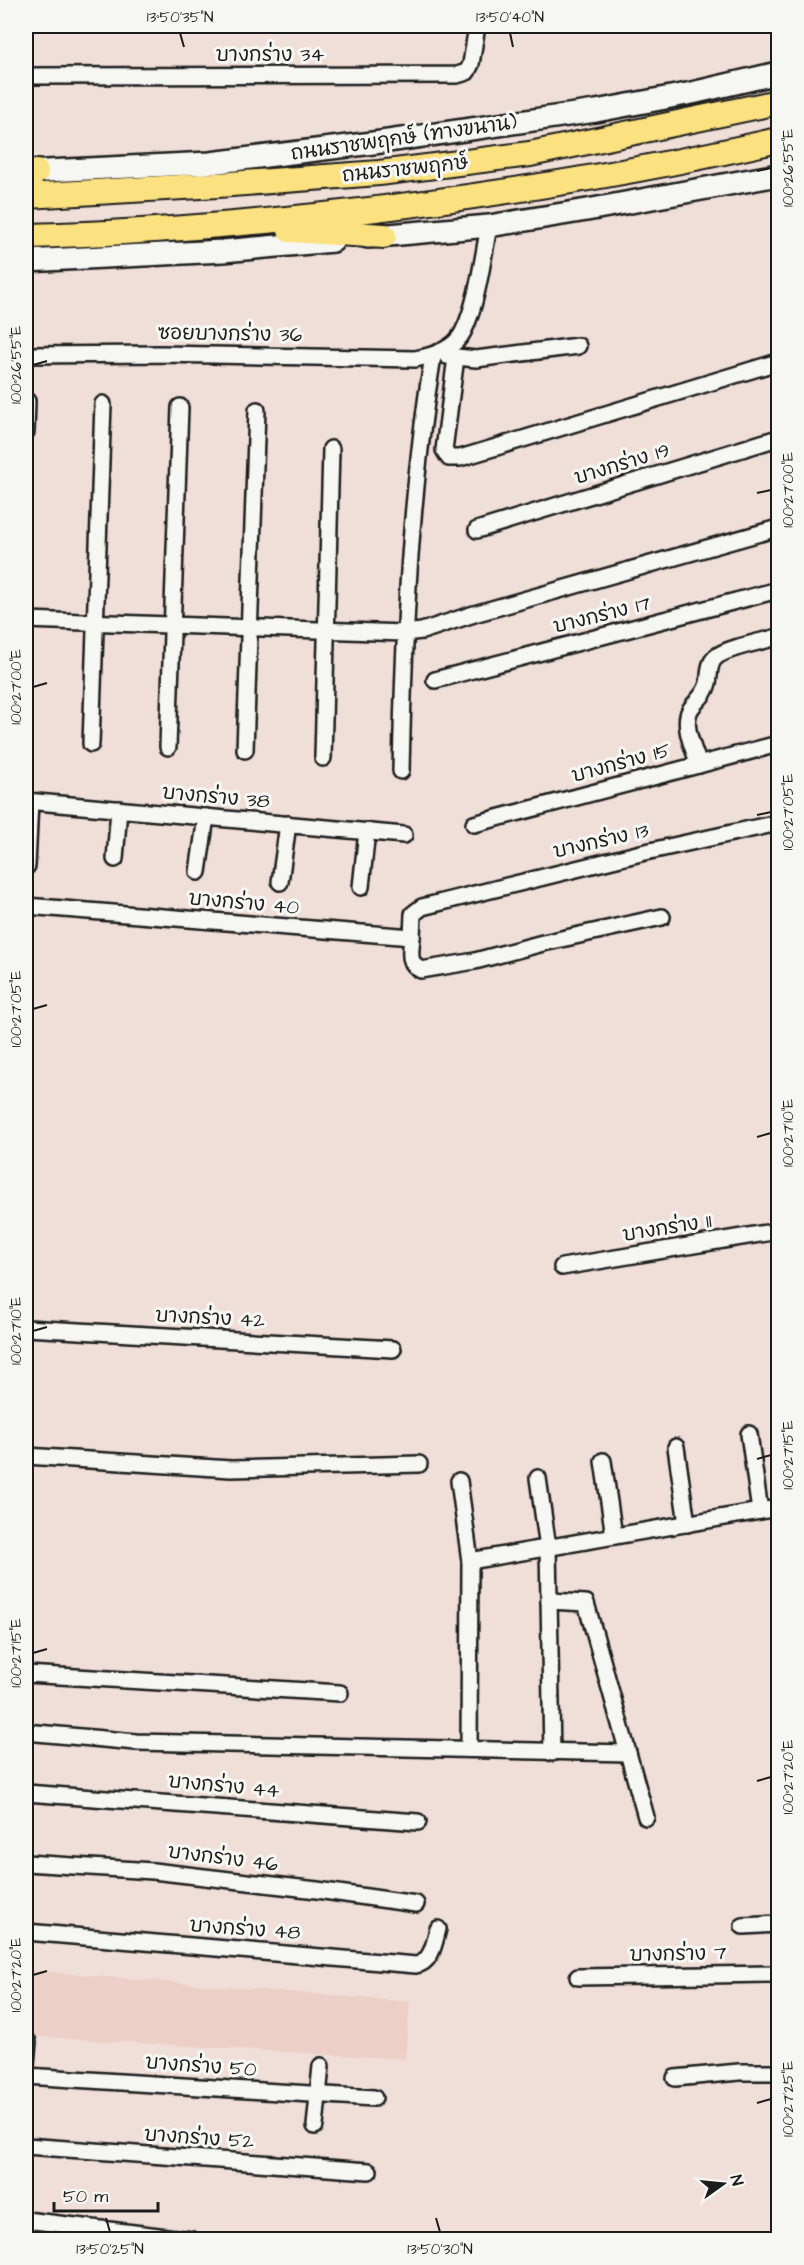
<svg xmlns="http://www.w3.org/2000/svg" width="804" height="2265" font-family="'Architects Daughter','Playpen Sans Thai',sans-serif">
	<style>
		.built { fill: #eccfc6 }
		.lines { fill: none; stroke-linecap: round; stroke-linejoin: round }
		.street-casing { stroke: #1c1c1c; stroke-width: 20 }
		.secondary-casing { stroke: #1c1c1c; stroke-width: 26 }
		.primary-casing { stroke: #1c1c1c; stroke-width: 28 }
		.street { stroke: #f6f6f2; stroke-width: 15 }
		.secondary { stroke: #f6f6f2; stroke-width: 21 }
		.primary { stroke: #fbe180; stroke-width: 24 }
		.ticks { fill: none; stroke: #1c1c1c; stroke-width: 2 }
		.labels { text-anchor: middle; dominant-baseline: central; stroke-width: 6; stroke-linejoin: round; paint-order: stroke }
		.street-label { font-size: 20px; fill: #1c1c1c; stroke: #f6f6f2 }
		.neatline { fill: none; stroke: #1c1c1c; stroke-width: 2 }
		.ticks-label { font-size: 15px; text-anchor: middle; fill: #1c1c1c }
	</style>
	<rect width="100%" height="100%" fill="#f0dfd8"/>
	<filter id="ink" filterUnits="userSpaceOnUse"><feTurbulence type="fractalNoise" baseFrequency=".0167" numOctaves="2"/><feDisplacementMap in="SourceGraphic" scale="12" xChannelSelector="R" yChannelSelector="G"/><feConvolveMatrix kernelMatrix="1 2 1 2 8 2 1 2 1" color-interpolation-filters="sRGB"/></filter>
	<g filter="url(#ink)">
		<!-- built -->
		<path class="built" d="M26 1970 410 2002 405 2059 26 2036Z"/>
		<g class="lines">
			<defs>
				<g id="street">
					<path d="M26 76 457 75 467 72 471 64 477 26"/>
					<path d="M26 355 161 354 415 359C432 356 454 350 463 332 477 305 483 257 489 226"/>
					<path d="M447 356 476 359 578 346"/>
					<path d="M456 357 444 450 449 458H460L778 362"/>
					<path d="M26 432 27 401"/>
					<path d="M477 530 778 438"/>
					<path d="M26 620 404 633 422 631 474 614 778 528"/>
					<path d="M435 680 778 590"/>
					<path d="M91 744 103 404"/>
					<path d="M168 747 180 407"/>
					<path d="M245 750 257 410"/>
					<path d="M323 758 331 449"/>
					<path d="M699 765C694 750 682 725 690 710 696 700 705 696 708 683 710 675 708 663 716 657 726 648 764 641 778 637"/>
					<path d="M401 771C404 632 410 494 433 356"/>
					<path d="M26 801 404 835"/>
					<path d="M474 824 778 744"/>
					<path d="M115 859 119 809"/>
					<path d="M27 866 30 801"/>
					<path d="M198 872 206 817"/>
					<path d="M280 882 288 824"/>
					<path d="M361 887 367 831"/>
					<path d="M26 906 412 937 413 914 422 907 641 853 778 823"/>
					<path d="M412 937C411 951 407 963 421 970L475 961 543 943 662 917"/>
					<path d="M562 1267 778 1231"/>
					<path d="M26 1328 393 1349"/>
					<path d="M749 1434 760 1511"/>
					<path d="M676 1447 687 1524"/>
					<path d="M26 1456 231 1469 419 1464"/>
					<path d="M603 1461 614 1536"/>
					<path d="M538 1478 548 1548 552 1753"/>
					<path d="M459 1481 470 1561 469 1749"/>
					<path d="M470 1561 778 1508"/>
					<path d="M549 1601 586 1603 646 1817"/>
					<path d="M26 1674 340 1693"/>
					<path d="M26 1732 136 1742 628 1753"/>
					<path d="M26 1793 418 1822"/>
					<path d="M26 1863 153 1871 317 1890 416 1904"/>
					<path d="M743 1926 778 1924"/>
					<path d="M26 1932 416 1965C432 1962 434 1943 438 1929"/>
					<path d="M578 1977 778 1974"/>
					<path d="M26 2064 28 2042"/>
					<path d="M26 2076 374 2098"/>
					<path d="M675 2078 739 2072H778"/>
					<path d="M315 2126 321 2066"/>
					<path d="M26 2146 369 2171"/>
					<path d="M26 2220 192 2240"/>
				</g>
				<g id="secondary">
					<path d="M26 172 210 163 381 142 596 111 692 93 778 73"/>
					<path d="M367 237 489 226 587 210 778 175"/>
					<path d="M26 261 223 251 333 241"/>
				</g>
				<g id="primary">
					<path d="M26 174 36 172"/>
					<path d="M26 196 218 185 379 173 530 154 778 102"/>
					<path d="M290 230 384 236"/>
					<path d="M26 236C123 234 220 226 316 216 471 199 626 175 778 140"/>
				</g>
			</defs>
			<!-- street casing -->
			<use href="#street" class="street-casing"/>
			<!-- secondary casing -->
			<use href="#secondary" class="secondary-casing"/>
			<!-- primary casing -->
			<use href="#primary" class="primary-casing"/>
			<!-- street -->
			<use href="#street" class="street"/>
			<!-- secondary -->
			<use href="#secondary" class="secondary"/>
			<!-- primary -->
			<use href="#primary" class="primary"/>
		</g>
	</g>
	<!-- ticks -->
	<path class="ticks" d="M180 33 184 47M510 33 513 47M757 171 771 168M33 365 47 361M757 493 771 490M33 687 47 683M757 815 771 812M33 1009 47 1005M757 1137 771 1133M33 1331 47 1327M757 1459 771 1455M33 1653 47 1649M757 1781 771 1777M33 1975 47 1971M757 2103 771 2099M106 2218 110 2232M436 2218 440 2232"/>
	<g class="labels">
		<!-- street labels -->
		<g class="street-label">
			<text x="270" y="55">บางกร่าง 34</text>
			<text transform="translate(404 138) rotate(-8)">ถนนราชพฤกษ์ (ทางขนาน)</text>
			<text transform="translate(405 169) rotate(-6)">ถนนราชพฤกษ์</text>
			<text transform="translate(230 334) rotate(1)">ซอยบางกร่าง 36</text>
			<text transform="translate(622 464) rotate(-17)">บางกร่าง 19</text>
			<text transform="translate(602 615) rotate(-14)">บางกร่าง 17</text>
			<text transform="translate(621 763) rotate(-15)">บางกร่าง 15</text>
			<text transform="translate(216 797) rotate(5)">บางกร่าง 38</text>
			<text transform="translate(601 841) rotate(-13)">บางกร่าง 13</text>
			<text transform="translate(244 903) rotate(5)">บางกร่าง 40</text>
			<text transform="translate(667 1228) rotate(-9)">บางกร่าง 11</text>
			<text transform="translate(210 1318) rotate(3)">บางกร่าง 42</text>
			<text transform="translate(224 1786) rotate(5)">บางกร่าง 44</text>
			<text transform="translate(223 1858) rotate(7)">บางกร่าง 46</text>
			<text transform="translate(245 1929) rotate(4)">บางกร่าง 48</text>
			<text transform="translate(678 1954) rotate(-1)">บางกร่าง 7</text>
			<text transform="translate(201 2066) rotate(4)">บางกร่าง 50</text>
			<text transform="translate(199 2138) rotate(4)">บางกร่าง 52</text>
		</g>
	</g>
	<!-- margin -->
	<rect width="804" height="2265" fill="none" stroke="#f6f6f2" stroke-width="66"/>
	<!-- north arrow -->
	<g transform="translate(723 2184) rotate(75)" stroke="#f6f6f2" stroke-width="4.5" paint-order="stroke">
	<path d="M0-4.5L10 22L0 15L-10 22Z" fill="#1c1c1c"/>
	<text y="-9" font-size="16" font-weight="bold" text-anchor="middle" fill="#1c1c1c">N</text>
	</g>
	<!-- scale -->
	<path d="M54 2202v9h104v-9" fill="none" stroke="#1c1c1c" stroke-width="3"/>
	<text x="63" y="2202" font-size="18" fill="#1c1c1c" stroke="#f6f6f2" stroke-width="4.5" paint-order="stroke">50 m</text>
	<rect x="33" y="33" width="738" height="2199" class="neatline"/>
	<g class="ticks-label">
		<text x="180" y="22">13°50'35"N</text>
		<text x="510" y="22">13°50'40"N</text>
		<text transform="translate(788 168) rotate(-90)" y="5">100°26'55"E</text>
		<text transform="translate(16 365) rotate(-90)" y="5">100°26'55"E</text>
		<text transform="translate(788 490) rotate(-90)" y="5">100°27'00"E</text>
		<text transform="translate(16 687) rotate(-90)" y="5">100°27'00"E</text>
		<text transform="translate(788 812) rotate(-90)" y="5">100°27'05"E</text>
		<text transform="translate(16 1009) rotate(-90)" y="5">100°27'05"E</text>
		<text transform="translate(788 1133) rotate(-90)" y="5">100°27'10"E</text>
		<text transform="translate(16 1331) rotate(-90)" y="5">100°27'10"E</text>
		<text transform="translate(788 1455) rotate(-90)" y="5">100°27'15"E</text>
		<text transform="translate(16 1653) rotate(-90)" y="5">100°27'15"E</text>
		<text transform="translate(788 1777) rotate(-90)" y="5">100°27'20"E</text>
		<text transform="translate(16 1975) rotate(-90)" y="5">100°27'20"E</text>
		<text transform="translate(788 2099) rotate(-90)" y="5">100°27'25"E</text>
		<text x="110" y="2254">13°50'25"N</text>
		<text x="440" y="2254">13°50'30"N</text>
	</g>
</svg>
